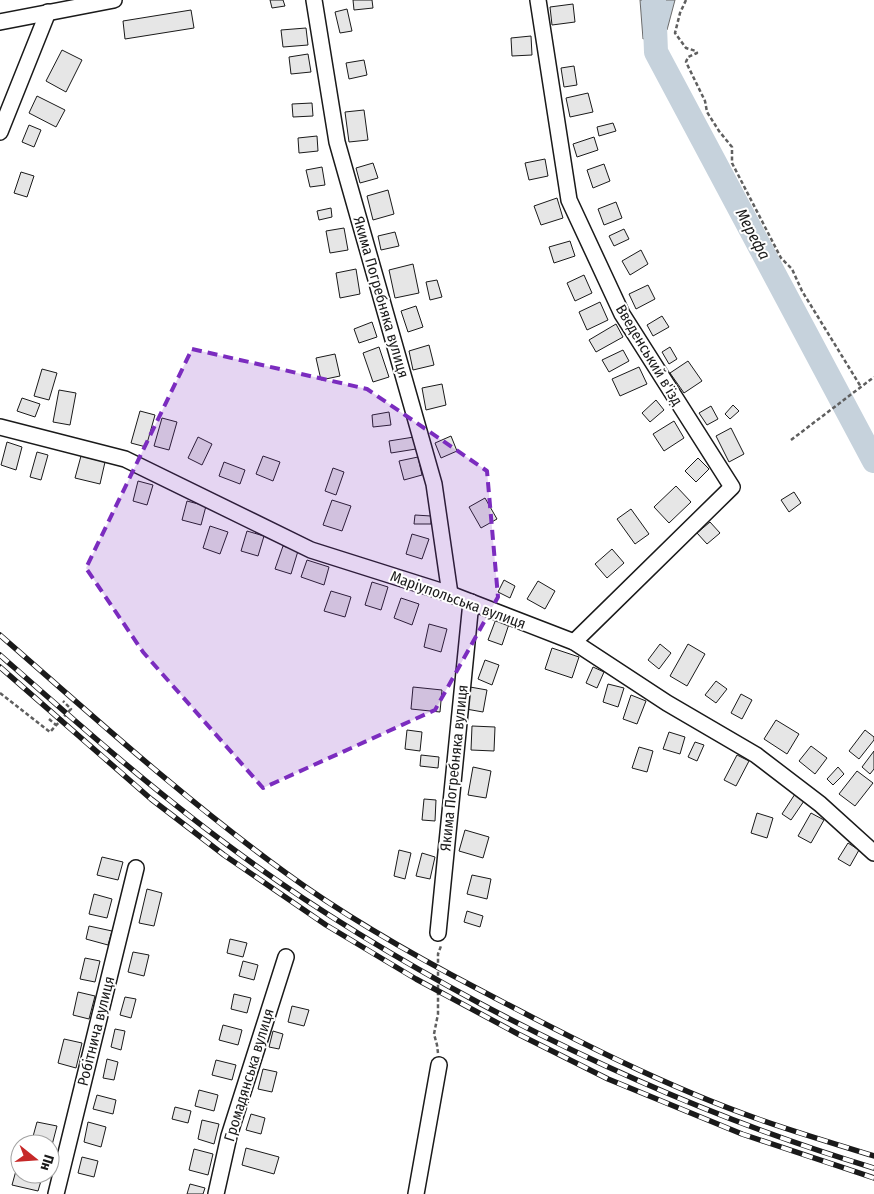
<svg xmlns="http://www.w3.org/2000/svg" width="874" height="1194" font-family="'Fira Sans Condensed',sans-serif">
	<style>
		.water { fill: #c6d2dc; stroke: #6a6a6a }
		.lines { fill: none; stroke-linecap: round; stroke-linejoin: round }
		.river { stroke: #c6d2dc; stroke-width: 24 }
		.building { fill: #e6e6e6; stroke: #1a1a1a }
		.minor-casing { stroke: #1a1a1a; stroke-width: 18 }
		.path { stroke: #5f5f5f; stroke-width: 2.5; stroke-dasharray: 4 2.5; stroke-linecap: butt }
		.minor { stroke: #fff; stroke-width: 15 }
		.rail-casing { stroke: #1a1a1a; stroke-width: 5.5 }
		.rail { stroke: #fff; stroke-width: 4; stroke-dasharray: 11; stroke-linecap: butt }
		.marked { fill: #7b2cbf; fill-opacity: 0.2; stroke: #7b2cbf; stroke-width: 4; stroke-dasharray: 10 6; stroke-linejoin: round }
		.labels { text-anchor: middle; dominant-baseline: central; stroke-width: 4; stroke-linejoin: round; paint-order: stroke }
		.street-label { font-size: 15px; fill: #1a1a1a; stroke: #fff }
		.water-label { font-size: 16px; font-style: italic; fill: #1a1a1a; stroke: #fff }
	</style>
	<rect width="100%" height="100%" fill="#fff"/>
	<!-- water -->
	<path class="water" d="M640 0H675L667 30 643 39Z"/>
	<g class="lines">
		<!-- river -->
		<path class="river" d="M654 0 656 52 874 461"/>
	</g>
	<!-- building -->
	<g class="building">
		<path d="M270 0H283L285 6 272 8Z"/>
		<path d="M353 0H372L373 8 354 10Z"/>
		<path d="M573 4 575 22 552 25 550 7Z"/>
		<path d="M347 9 352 31 340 33 335 12Z"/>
		<path d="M191 10 194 28 125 39 123 21Z"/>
		<path d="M306 28 308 45 283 47 281 30Z"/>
		<path d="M531 36 532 55 512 56 511 38Z"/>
		<path d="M62 50 82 60 66 92 46 81Z"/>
		<path d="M308 54 311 72 291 74 289 57Z"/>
		<path d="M364 60 367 75 349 79 346 63Z"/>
		<path d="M574 66 577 85 564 87 561 68Z"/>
		<path d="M588 93 593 112 570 117 566 98Z"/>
		<path d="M37 96 65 110 56 127 29 113Z"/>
		<path d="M312 103 313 116 293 117 292 104Z"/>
		<path d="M364 110 368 140 349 142 345 112Z"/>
		<path d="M613 123 616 131 599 136 597 127Z"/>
		<path d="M29 125 41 130 34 147 22 142Z"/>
		<path d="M317 136 318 151 299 153 298 138Z"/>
		<path d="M594 137 598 150 577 157 573 144Z"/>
		<path d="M545 159 548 176 529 180 525 163Z"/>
		<path d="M373 163 378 178 360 183 356 168Z"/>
		<path d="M604 164 610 181 593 188 587 170Z"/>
		<path d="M322 167 325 185 310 187 306 170Z"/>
		<path d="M21 172 34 176 27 197 14 193Z"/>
		<path d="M388 190 394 214 373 220 367 196Z"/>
		<path d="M557 198 563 218 541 225 534 206Z"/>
		<path d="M616 202 622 218 604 225 598 209Z"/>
		<path d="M331 208 332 217 319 220 317 211Z"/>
		<path d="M344 228 348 250 330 253 326 231Z"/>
		<path d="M624 229 629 239 614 246 609 236Z"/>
		<path d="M395 232 399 246 381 250 378 236Z"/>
		<path d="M570 241 575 256 554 263 549 247Z"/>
		<path d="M641 250 648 264 630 275 622 261Z"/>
		<path d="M413 264 419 293 395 298 389 270Z"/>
		<path d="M356 269 360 294 340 298 336 273Z"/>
		<path d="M584 275 592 293 575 301 567 283Z"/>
		<path d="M437 280 442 297 430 300 426 282Z"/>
		<path d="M648 285 655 299 636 309 629 294Z"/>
		<path d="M600 302 608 320 587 330 579 312Z"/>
		<path d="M416 306 423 327 408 332 401 311Z"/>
		<path d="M662 316 669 327 653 336 647 325Z"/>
		<path d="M372 322 377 337 359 343 354 329Z"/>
		<path d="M616 324 623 337 596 352 589 340Z"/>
		<path d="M429 345 434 365 413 370 409 351Z"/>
		<path d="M379 347 389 377 373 382 363 353Z"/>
		<path d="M670 347 677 359 669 364 662 352Z"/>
		<path d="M623 350 629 361 609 372 602 360Z"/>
		<path d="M335 354 340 376 321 380 316 358Z"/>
		<path d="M688 361 702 381 684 393 670 373Z"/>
		<path d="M639 367 647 384 620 396 612 379Z"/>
		<path d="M42 369 57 373 49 400 34 396Z"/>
		<path d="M442 384 446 405 426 410 422 388Z"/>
		<path d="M59 390 76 393 70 425 53 422Z"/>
		<path d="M22 398 40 404 35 417 17 411Z"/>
		<path d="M656 400 664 410 650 422 642 413Z"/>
		<path d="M733 405 739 411 730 419 725 414Z"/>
		<path d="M711 406 718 419 707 425 699 413Z"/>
		<path d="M140 411 155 415 146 447 131 443Z"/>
		<path d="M389 412 391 425 373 427 372 415Z"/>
		<path d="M162 418 177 422 169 450 154 446Z"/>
		<path d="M674 421 684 438 664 451 653 434Z"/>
		<path d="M731 428 744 454 729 462 716 436Z"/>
		<path d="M451 436 457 451 441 458 435 443Z"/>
		<path d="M198 437 212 444 202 465 188 458Z"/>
		<path d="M414 437 416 449 391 453 389 441Z"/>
		<path d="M7 442 22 447 16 470 1 465Z"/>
		<path d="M37 452 48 455 41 480 30 477Z"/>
		<path d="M81 456 105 462 100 484 75 478Z"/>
		<path d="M263 456 280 462 273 481 256 474Z"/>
		<path d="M418 457 422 475 404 480 399 461Z"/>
		<path d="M698 458 709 469 696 482 685 471Z"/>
		<path d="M224 462 245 470 240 484 219 476Z"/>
		<path d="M333 468 344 472 336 495 325 491Z"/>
		<path d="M138 481 153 485 147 505 133 501Z"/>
		<path d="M676 486 691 502 669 523 654 507Z"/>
		<path d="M794 492 801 503 789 512 781 500Z"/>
		<path d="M485 498 497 519 481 528 469 507Z"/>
		<path d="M332 500 351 506 342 531 323 525Z"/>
		<path d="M187 501 206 506 201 525 182 520Z"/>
		<path d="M631 509 649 534 635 544 617 519Z"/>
		<path d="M415 515 431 516V524H414Z"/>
		<path d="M710 522 720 533 707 544 697 533Z"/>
		<path d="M210 526 228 532 220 554 203 548Z"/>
		<path d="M247 531 264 536 258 556 241 551Z"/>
		<path d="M412 534 429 539 422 559 406 554Z"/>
		<path d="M283 546 298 551 291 574 275 569Z"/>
		<path d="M612 549 624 563 607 578 595 564Z"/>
		<path d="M307 560 329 567 324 585 301 577Z"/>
		<path d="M504 580 515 586 510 598 498 592Z"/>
		<path d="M538 581 555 591 545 609 527 599Z"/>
		<path d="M372 582 388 587 381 610 365 605Z"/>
		<path d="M331 591 351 597 345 617 324 611Z"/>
		<path d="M401 598 419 604 412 625 394 618Z"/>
		<path d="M496 619 509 624 502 645 488 640Z"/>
		<path d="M429 624 447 629 441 652 424 647Z"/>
		<path d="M660 644 671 653 659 669 648 660Z"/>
		<path d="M688 644 705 654 687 686 670 676Z"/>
		<path d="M552 648 579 657 572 678 545 669Z"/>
		<path d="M485 660 499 665 492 685 478 679Z"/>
		<path d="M593 667 604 672 597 688 586 683Z"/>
		<path d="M716 681 727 689 716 703 705 695Z"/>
		<path d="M608 684 624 688 618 707 603 702Z"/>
		<path d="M413 687 442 690 440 712 411 709Z"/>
		<path d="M470 687 487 690 483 712 466 709Z"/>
		<path d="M741 694 752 700 742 719 731 713Z"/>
		<path d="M631 695 646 701 637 724 623 719Z"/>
		<path d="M776 720 799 734 787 754 764 739Z"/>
		<path d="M472 726 495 727 494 751 471 750Z"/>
		<path d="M407 730 422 732 420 751 405 749Z"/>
		<path d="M865 730 874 737V740L859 759 849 751Z"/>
		<path d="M669 732 685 737 680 754 663 749Z"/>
		<path d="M695 742 704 745 697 761 688 757Z"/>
		<path d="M811 746 827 758 815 774 799 761Z"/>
		<path d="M639 747 653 751 647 772 632 768Z"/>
		<path d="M874 751V769L870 774 862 767Z"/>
		<path d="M421 755 439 757 438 768 420 766Z"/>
		<path d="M737 755 749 761 736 786 724 780Z"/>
		<path d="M473 767 491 771 486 798 468 795Z"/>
		<path d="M838 767 844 774 833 785 827 779Z"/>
		<path d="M857 771 873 783 855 806 839 794Z"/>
		<path d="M795 794 804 801 791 820 782 814Z"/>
		<path d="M424 799 436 800 435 821 422 820Z"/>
		<path d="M757 813 773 818 767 838 751 833Z"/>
		<path d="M811 813 824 820 811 843 798 836Z"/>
		<path d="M465 830 489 837 483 858 459 851Z"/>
		<path d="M848 843 859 850 850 866 838 859Z"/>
		<path d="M399 850 411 853 405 879 394 876Z"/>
		<path d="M422 853 435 857 430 879 416 876Z"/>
		<path d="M102 857 123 862 118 880 97 875Z"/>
		<path d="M472 875 491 879 487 899 467 894Z"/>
		<path d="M147 889 162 893 154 926 139 923Z"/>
		<path d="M94 894 112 899 107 918 89 914Z"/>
		<path d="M467 911 483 916 480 927 464 922Z"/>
		<path d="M89 926 112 931 108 945 86 939Z"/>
		<path d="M230 939 247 943 243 957 227 953Z"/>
		<path d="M133 952 149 955 144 976 128 972Z"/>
		<path d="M85 958 100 961 95 982 80 979Z"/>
		<path d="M243 961 258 965 254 980 239 976Z"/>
		<path d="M78 992 95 996 89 1019 73 1015Z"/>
		<path d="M234 994 251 998 247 1013 231 1009Z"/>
		<path d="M125 997 136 999 131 1018 120 1015Z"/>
		<path d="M292 1006 309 1010 304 1026 288 1022Z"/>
		<path d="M223 1025 242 1030 238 1045 219 1040Z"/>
		<path d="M115 1029 125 1031 121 1050 111 1047Z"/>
		<path d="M273 1031 283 1034 279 1049 269 1047Z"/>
		<path d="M64 1039 82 1043 76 1068 58 1063Z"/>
		<path d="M107 1059 118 1062 114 1080 103 1078Z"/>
		<path d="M216 1060 236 1065 232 1080 212 1075Z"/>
		<path d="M263 1069 277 1072 272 1092 258 1089Z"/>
		<path d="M199 1090 218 1095 214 1111 195 1106Z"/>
		<path d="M97 1095 116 1100 113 1114 93 1109Z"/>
		<path d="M175 1107 191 1111 188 1123 172 1119Z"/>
		<path d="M251 1114 265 1118 261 1134 246 1130Z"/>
		<path d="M202 1120 219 1124 214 1144 198 1139Z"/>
		<path d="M37 1122 57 1126 52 1145 32 1140Z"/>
		<path d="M88 1122 106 1127 101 1147 84 1142Z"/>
		<path d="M246 1148 279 1157 274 1174 242 1165Z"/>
		<path d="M194 1149 213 1154 208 1175 189 1170Z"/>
		<path d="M82 1157 98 1161 94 1177 78 1173Z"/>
		<path d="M17 1167H20V1174H43L38 1191 12 1185Z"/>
		<path d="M190 1184 205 1188 203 1194H187Z"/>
	</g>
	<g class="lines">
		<defs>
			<g id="minor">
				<path d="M314 0 337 142 434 484 450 594"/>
				<path d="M538 0 569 200 622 314 732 487 574 642"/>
				<path d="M0 22 114 0"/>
				<path d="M0 132 48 12"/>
				<path d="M0 427 125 459 311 550 450 594 574 642 667 703 756 755 820 804 874 853"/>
				<path d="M438 933 471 602"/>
				<path d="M56 1194 136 868"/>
				<path d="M216 1194 229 1136 286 957"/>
				<path d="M416 1194 439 1065"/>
			</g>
		</defs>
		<!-- minor casing -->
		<use href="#minor" class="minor-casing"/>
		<!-- path -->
		<g class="path">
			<path d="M686 0 680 13 675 33 686 48 696 51 697 53 688 57 686 62 705 101 707 112 719 131 732 147V163L781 258 792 269 802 291 861 387"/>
			<path d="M791 440 874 377"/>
			<path d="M0 693 50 732 71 709 63 701"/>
			<path d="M49 719 56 725"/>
			<path d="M438 1053 437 1045 434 1034 438 1014V954L441 946"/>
		</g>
		<!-- minor -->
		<use href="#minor" class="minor"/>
		<defs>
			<g id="rail">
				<path d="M0 635C93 716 185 800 286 873 346 917 413 955 480 990 571 1038 664 1086 761 1120 798 1133 836 1144 874 1156"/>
				<path d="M0 655C75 721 149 787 229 846 309 906 394 957 481 1004 607 1071 737 1127 874 1168"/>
				<path d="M0 667 151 799 224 855 326 925 416 979 518 1034 608 1079 742 1134 874 1178"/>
			</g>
		</defs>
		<!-- rail casing -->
		<use href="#rail" class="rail-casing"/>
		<!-- rail -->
		<use href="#rail" class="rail"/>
	</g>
	<!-- marked area -->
	<path class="marked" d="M192 349 367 389 487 471 498 597 435 710 263 788 143 652 86 568Z"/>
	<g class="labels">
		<!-- street labels -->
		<g class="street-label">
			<text transform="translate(381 297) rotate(74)">Якима Погребняка вулиця</text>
			<text transform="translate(649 355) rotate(59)">Введенський в'їзд</text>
			<text transform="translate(458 600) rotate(20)">Маріупольська вулиця</text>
			<text transform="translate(454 768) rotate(-84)">Якима Погребняка вулиця</text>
			<text transform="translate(96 1031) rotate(-76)">Робітнича вулиця</text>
			<text transform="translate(249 1075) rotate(-73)">Громадянська вулиця</text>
		</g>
		<!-- water labels -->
		<g class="water-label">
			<text transform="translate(753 234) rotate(62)">Мерефа</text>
		</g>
	</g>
	<!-- north arrow -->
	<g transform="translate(35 1159) rotate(107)"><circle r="24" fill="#ffffff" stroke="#a3a3a3"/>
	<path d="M0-4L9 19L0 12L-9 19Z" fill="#c62828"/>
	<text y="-8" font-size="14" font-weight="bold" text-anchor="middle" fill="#1a1a1a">Пн</text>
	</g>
</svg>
